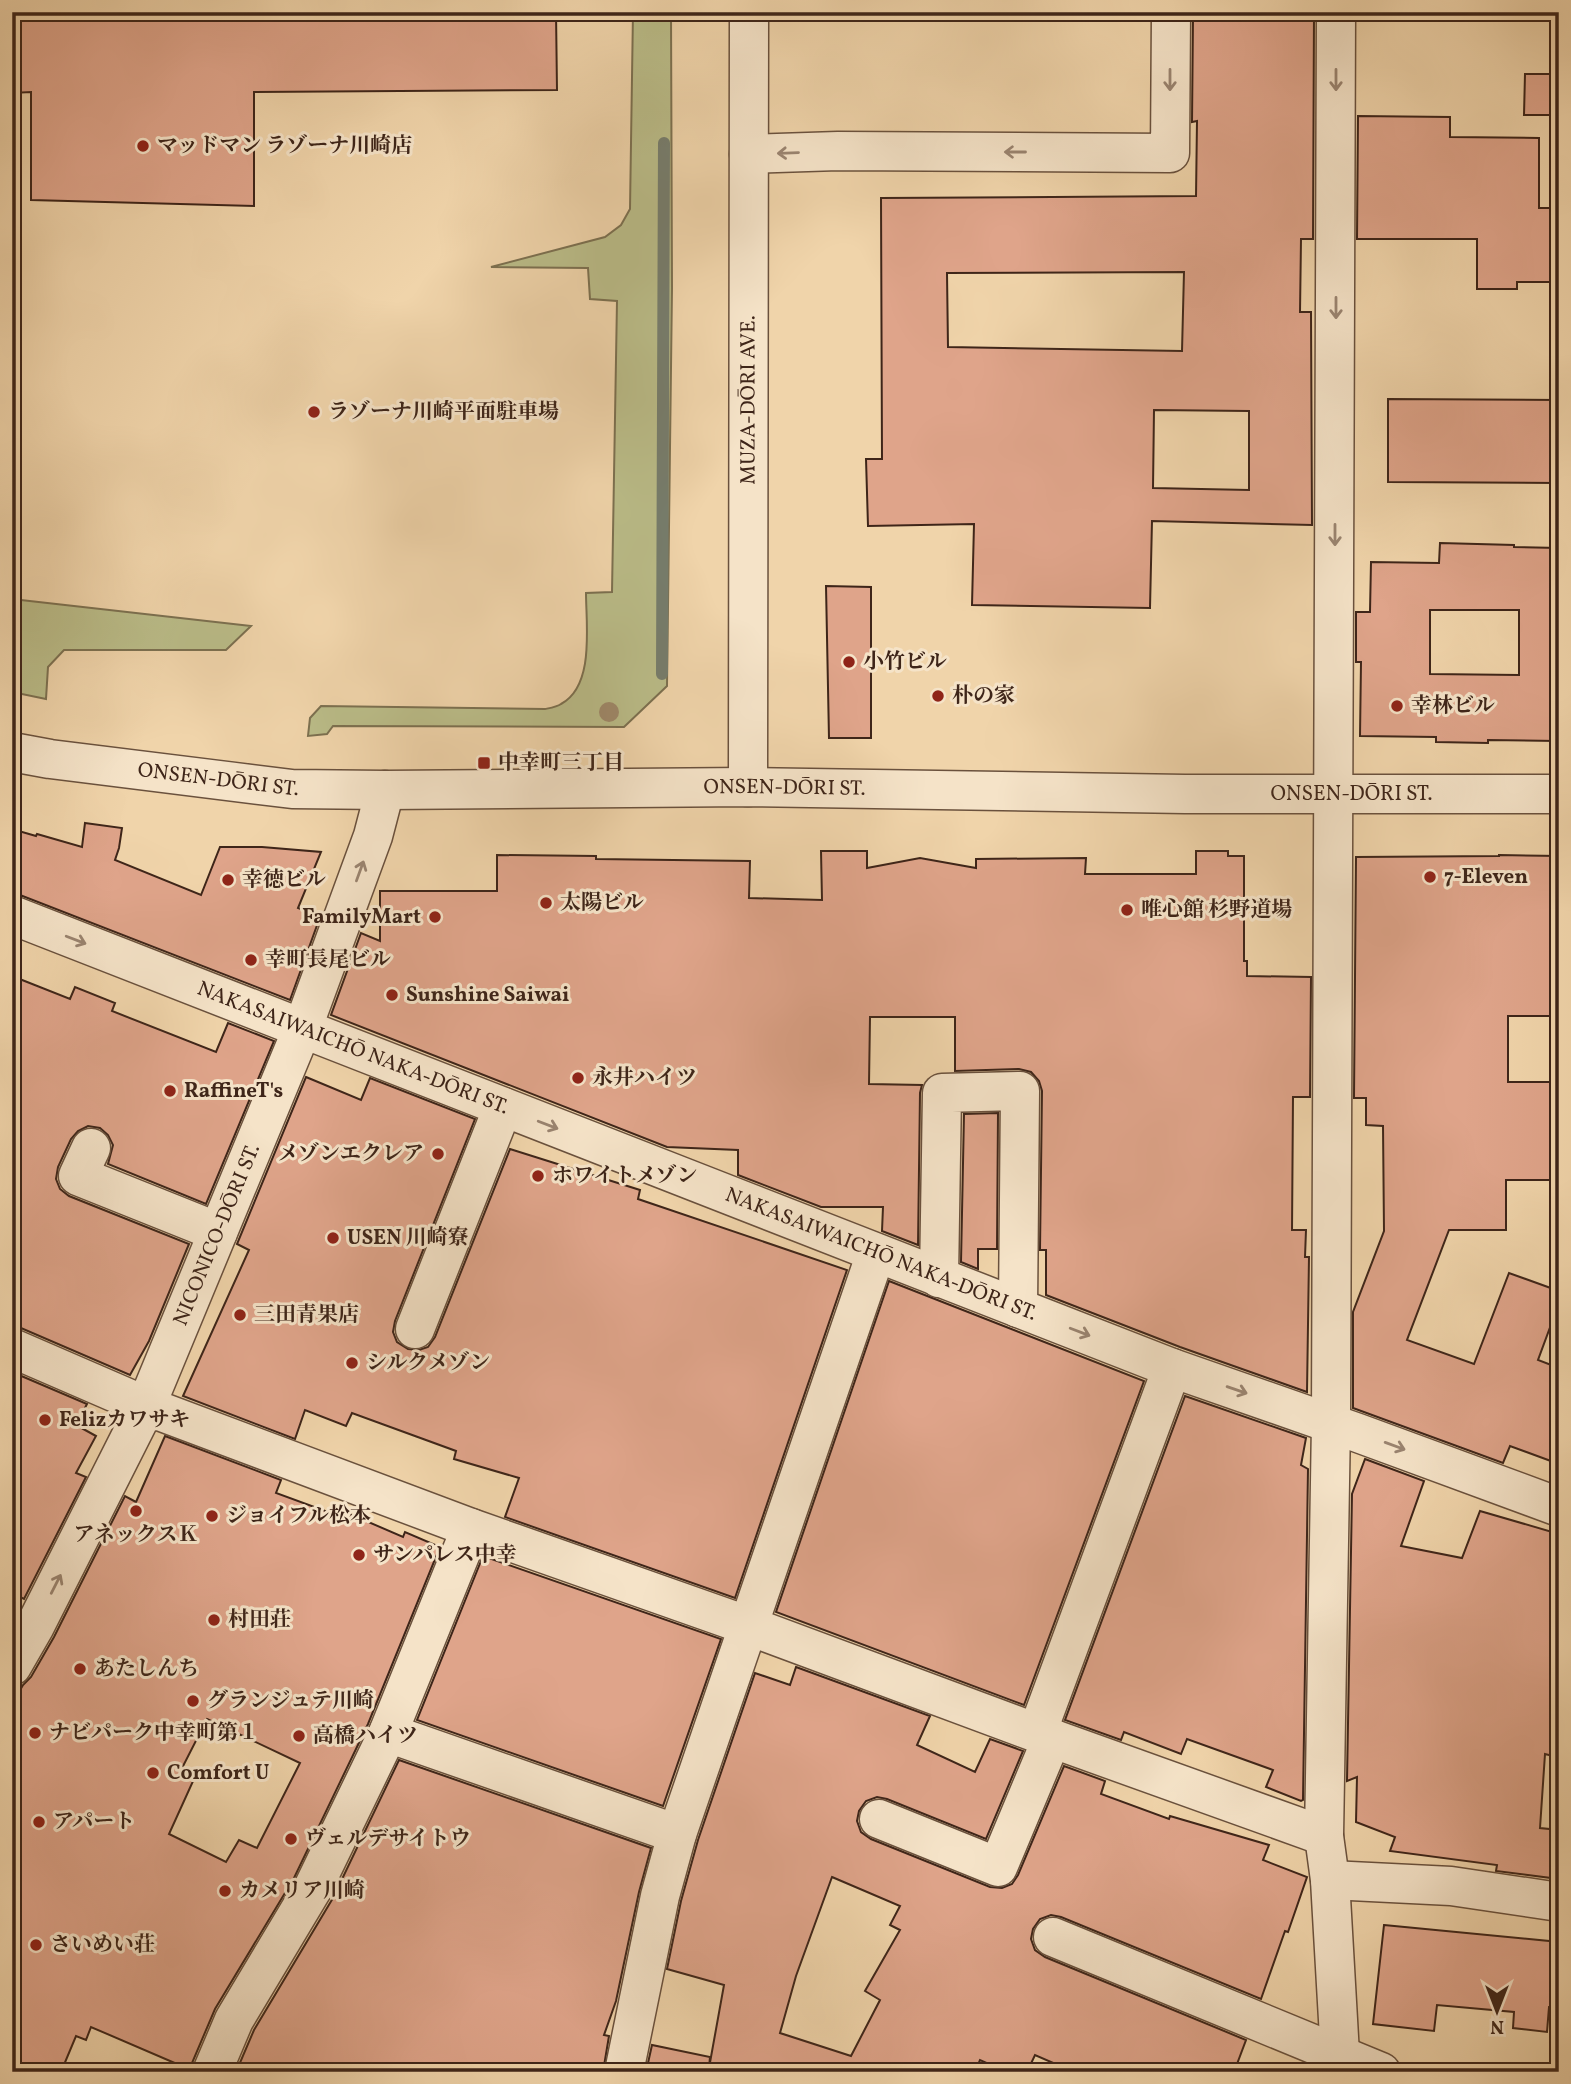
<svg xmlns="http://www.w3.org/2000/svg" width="1571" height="2084" font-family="Vollkorn,'Noto Serif JP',serif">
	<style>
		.green { fill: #babc88; stroke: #7c7050; stroke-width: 2 }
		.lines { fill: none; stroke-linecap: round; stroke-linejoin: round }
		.stream { stroke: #767d6d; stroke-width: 12 }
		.building { fill: #dfa48a; stroke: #3e2519; stroke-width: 2; fill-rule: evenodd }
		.minor-casing { stroke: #6a513d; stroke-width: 41 }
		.minor { stroke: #f5e3c8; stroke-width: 38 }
		.tree { fill: #9f896a }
		.oneway { stroke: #9a8470 }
		.poi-dot { fill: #8f2418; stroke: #f5e3c8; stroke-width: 2.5 }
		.labels { text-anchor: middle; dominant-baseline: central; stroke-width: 6; stroke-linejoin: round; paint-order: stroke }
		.poi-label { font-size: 21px; font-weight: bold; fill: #3e2519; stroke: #f5e3c8; text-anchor: start }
		.street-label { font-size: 21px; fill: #3e2519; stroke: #f5e3c8 }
	</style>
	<rect width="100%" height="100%" fill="#f0d4aa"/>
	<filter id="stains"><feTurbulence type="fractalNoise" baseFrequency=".00286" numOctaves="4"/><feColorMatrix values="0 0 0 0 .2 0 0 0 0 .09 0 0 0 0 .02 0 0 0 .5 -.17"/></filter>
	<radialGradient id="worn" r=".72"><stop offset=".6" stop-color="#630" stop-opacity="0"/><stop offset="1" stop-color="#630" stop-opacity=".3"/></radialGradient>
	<!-- green -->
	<g class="green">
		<path d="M633 12H671L672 288 667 686 624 727 333 726 327 734 308 736 310 718 321 706 545 709C550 708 557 707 561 704 595 686 586 625 586 593L612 592 617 301 590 299 588 268 491 267 605 237 621 225 630 209Z"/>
		<path d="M12 599 251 626 226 650H64L48 667 46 699 12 692Z"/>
	</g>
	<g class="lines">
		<!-- stream -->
		<path class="stream" d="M662 674 664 143"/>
	</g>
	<!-- building -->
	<g class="building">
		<path d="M12 12H556L557 90 254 92V206L31 200V92L12 93Z"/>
		<path d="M1234 13H1314L1313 239H1301L1300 312H1311L1312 525 1152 521 1150 608 972 605 974 524 868 526 866 459H882L881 198 1196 196 1197 121 1192 122 1193 16 1234 15ZM1184 272 1182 351 948 347 947 273ZM1154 410 1249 411V490L1153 488Z"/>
		<path d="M1525 74H1559V115H1524Z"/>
		<path d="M1358 116 1450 117V137L1539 138V208H1559V282H1517V289H1477V239H1357Z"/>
		<path d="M1388 399 1559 400V483L1388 482Z"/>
		<path d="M1440 543 1514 545V547L1559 548 1557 741 1488 740V743L1436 742V737L1360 736 1361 662H1356V612H1370L1371 562 1439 563ZM1430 610H1519V675L1430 674Z"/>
		<path d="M826 586 871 587V738H829Z"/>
		<path d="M85 823 122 828 119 848 115 860 201 895 220 847H262L321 852 298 908 320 917 290 1000 20 895 12 894V829L36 836 37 834 82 847Z"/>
		<path d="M821 851H867V868L920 858 976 868V859L1086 858 1085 874H1196V851H1228V856H1244V961H1247V976L1311 977 1310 1097H1293L1292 1230H1306L1305 1257H1309L1307 1392 1180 1347 1046 1295V1250H1040L1042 1091 1039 1081 1031 1072 1019 1069 955 1071V1017H870L869 1084 922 1085 920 1093 918 1245 882 1231 883 1207H821L738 1175V1150L667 1147 331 1015 361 933 380 941V891H497V855L596 856V859L750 861 749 898 822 900Z"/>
		<path d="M1499 855 1559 856V1016H1508V1082H1559V1180H1506V1230H1449L1407 1340 1474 1364 1509 1273 1559 1291V1303L1538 1360 1559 1368V1464L1510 1446 1503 1463 1353 1408V1312L1384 1231 1383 1126 1366 1125V1098H1354L1356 857 1499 856Z"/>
		<path d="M12 976 70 999 75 987 115 1003 112 1011 216 1052 228 1023 274 1041 206 1204 108 1164 113 1145 108 1135 100 1128 88 1126 78 1131 71 1139 58 1167 56 1179 60 1189 69 1196 189 1244 149 1341 130 1375 21 1328 12 1327Z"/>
		<path d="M306 1077 361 1100 370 1078 475 1119 395 1321 393 1332 397 1342 408 1349 419 1350 428 1347 435 1337 510 1149 640 1190 638 1199 847 1270 735 1598 505 1517 519 1478 454 1459 456 1451 352 1413 346 1426 305 1410 295 1439 183 1396 249 1250 237 1244Z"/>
		<path d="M998 1113 997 1249H978V1269L961 1262 964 1114Z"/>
		<path d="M889 1281 1144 1381 1024 1705 776 1612Z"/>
		<path d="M12 1372 87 1404 76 1425 96 1436 76 1473 86 1477 24 1599 12 1593Z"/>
		<path d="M1185 1396 1306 1438 1301 1465 1308 1469 1303 1800 1301 1801 1266 1787 1273 1770 1187 1739 1181 1754 1124 1732 1121 1740 1065 1720Z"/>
		<path d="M165 1436 281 1480 276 1493 347 1519 350 1514 403 1537 405 1532 440 1547 368 1724 294 1878 215 2009 192 2063 191 2070 91 2027 86 2040 76 2036 61 2072H12V1704L23 1685 31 1677 54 1637 125 1496 136 1502ZM207 1719 300 1763 257 1848 239 1840 226 1862 169 1834 194 1779 180 1772Z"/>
		<path d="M1365 1459 1424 1481 1401 1546 1462 1558 1480 1511 1559 1534V1736L1553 1756 1545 1754 1540 1828 1559 1830V1879L1496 1871 1497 1865 1390 1851 1395 1837 1356 1822 1357 1777 1347 1781 1352 1494Z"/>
		<path d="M483 1556 721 1639 663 1806 417 1720Z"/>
		<path d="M796 1667 930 1716 917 1745 975 1772 990 1739 1023 1751 986 1839 887 1799 877 1797 866 1801 859 1811 857 1821 861 1832 871 1839 990 1887 1002 1888 1012 1884 1018 1875 1064 1766 1105 1781 1101 1794 1169 1819 1170 1816 1269 1845 1263 1860 1307 1877 1288 1932 1285 1931 1261 1999 1061 1917 1051 1915 1040 1919 1033 1929 1031 1939 1035 1950 1045 1957 1246 2040 1234 2072H1074L1035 2055 1027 2072H1007L980 2060 975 2072H646L652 2045 710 2057 709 2068 724 1985 667 1969 681 1901 698 1840 755 1673 790 1685ZM832 1877 900 1906 890 1925 900 1930 865 1991 880 2000 851 2056 780 2033 796 1976Z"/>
		<path d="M399 1760 651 1848 639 1892 616 2001 604 2035 609 2036 603 2072H236L254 2030 333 1898Z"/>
		<path d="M1384 1925 1559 1942V2008L1549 2007 1547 2032 1513 2028 1514 2012 1437 2005 1434 2031 1373 2024Z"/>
	</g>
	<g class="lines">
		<defs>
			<g id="minor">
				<path d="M1336 12 1331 1423 1324 1836 1330 1880 1341 2072"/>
				<path d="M749 154 838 151 1170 153 1171 12"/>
				<path id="s1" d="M12 752 50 759 292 789 385 790 748 787 1185 794H1559"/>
				<path id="s2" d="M748 787 749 12"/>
				<path id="s3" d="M12 915 1172 1368 1358 1433 1559 1507"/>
				<path d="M91 1148 78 1176 218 1232"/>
				<path d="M939 1278 942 1093 1020 1091 1018 1308"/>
				<path d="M415 1329 503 1107"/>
				<path d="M12 1348 146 1406 471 1528 749 1626 1037 1733 1324 1836"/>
				<path id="s4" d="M12 1666 35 1626 146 1406 303 1027 373 836 385 790"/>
				<path d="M388 1733 677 1834"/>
				<path d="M1037 1733 1172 1368"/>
				<path d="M879 1819 998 1867 1052 1738"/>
				<path d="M1330 1880 1451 1886 1559 1902"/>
				<path d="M1053 1937 1381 2072"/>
				<path d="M212 2072 234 2020 313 1888 388 1733 471 1528"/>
				<path d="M624 2072 660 1896 677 1834 876 1253"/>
			</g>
		</defs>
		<!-- minor casing -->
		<use href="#minor" class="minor-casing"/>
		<!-- minor -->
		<use href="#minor" class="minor"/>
	</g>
	<!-- trees -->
	<circle class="tree" cx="609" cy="712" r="10"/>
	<!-- one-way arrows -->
	<defs><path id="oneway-shaft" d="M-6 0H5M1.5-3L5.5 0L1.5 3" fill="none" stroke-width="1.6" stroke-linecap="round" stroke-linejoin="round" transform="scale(1.75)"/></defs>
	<g class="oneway">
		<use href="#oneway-shaft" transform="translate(1170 80) rotate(90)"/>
		<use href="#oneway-shaft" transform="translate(1336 80) rotate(90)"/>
		<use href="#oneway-shaft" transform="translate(1015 152) rotate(-180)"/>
		<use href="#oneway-shaft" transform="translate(788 153) rotate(178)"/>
		<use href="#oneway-shaft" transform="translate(1336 308) rotate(90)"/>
		<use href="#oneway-shaft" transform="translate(1335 535) rotate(90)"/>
		<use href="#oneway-shaft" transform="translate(360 871) rotate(-70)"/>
		<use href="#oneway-shaft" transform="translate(76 940) rotate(21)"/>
		<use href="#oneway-shaft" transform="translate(548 1125) rotate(21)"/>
		<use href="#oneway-shaft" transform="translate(1080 1332) rotate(21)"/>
		<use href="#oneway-shaft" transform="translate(1237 1390) rotate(19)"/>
		<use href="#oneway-shaft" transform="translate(1395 1446) rotate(20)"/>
		<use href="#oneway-shaft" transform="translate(56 1584) rotate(-63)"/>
	</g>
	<!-- markers -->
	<g class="poi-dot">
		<circle cx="143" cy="146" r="7"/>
		<circle cx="314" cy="412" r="7"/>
		<circle cx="849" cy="662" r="7"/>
		<circle cx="938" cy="696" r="7"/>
		<circle cx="1397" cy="706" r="7"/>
		<rect x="477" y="756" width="14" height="14" rx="3.5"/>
		<circle cx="1430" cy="877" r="7"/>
		<circle cx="228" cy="880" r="7"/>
		<circle cx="546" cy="903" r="7"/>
		<circle cx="1127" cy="910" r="7"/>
		<circle cx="435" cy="917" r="7"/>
		<circle cx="251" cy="960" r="7"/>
		<circle cx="392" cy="995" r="7"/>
		<circle cx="578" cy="1078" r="7"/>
		<circle cx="170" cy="1091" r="7"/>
		<circle cx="438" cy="1154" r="7"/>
		<circle cx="538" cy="1176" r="7"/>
		<circle cx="333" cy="1238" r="7"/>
		<circle cx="240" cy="1315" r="7"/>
		<circle cx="352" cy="1363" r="7"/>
		<circle cx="45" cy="1420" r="7"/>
		<circle cx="136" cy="1511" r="7"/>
		<circle cx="212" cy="1516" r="7"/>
		<circle cx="359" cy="1555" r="7"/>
		<circle cx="214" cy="1620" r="7"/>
		<circle cx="80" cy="1669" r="7"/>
		<circle cx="193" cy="1701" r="7"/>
		<circle cx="35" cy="1733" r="7"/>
		<circle cx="299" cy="1736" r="7"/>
		<circle cx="153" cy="1773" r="7"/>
		<circle cx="39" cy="1822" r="7"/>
		<circle cx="291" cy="1839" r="7"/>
		<circle cx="225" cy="1891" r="7"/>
		<circle cx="36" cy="1945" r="7"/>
	</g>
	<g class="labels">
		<!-- poi labels -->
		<g class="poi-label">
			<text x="157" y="146">マッドマン ラゾーナ川崎店</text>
			<text x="328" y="412">ラゾーナ川崎平面駐車場</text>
			<text x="863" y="662">小竹ビル</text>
			<text x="952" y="696">朴の家</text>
			<text x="1411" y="706">幸林ビル</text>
			<text x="498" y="763">中幸町三丁目</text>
			<text x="1444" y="877">7-Eleven</text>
			<text x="242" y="880">幸徳ビル</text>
			<text x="560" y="903">太陽ビル</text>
			<text x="1141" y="910">唯心館 杉野道場</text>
			<text x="421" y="917" text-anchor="end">FamilyMart</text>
			<text x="265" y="960">幸町長尾ビル</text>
			<text x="406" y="995">Sunshine Saiwai</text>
			<text x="592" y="1078">永井ハイツ</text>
			<text x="184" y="1091">RaffineT's</text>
			<text x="424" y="1154" text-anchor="end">メゾンエクレア</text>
			<text x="552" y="1176">ホワイトメゾン</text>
			<text x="347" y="1238">USEN 川崎寮</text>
			<text x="254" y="1315">三田青果店</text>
			<text x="366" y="1363">シルクメゾン</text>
			<text x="59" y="1420">Felizカワサキ</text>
			<text x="226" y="1516">ジョイフル松本</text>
			<text x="136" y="1535" text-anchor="middle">アネックスＫ</text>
			<text x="373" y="1555">サンパレス中幸</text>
			<text x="228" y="1620">村田荘</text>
			<text x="94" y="1669">あたしんち</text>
			<text x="207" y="1701">グランジュテ川崎</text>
			<text x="49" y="1733">ナビパーク中幸町第１</text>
			<text x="313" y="1736">高橋ハイツ</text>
			<text x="167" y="1773">Comfort U</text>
			<text x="53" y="1822">アパート</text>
			<text x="305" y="1839">ヴェルデサイトウ</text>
			<text x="239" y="1891">カメリア川崎</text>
			<text x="50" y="1945">さいめい荘</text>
		</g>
		<!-- street labels -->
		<g class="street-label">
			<text stroke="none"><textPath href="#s2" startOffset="387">MUZA-DŌRI AVE.</textPath></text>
			<text stroke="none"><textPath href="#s1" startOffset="208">ONSEN-DŌRI ST.</textPath></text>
			<text stroke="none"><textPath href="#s1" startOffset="775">ONSEN-DŌRI ST.</textPath></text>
			<text stroke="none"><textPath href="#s1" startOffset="1342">ONSEN-DŌRI ST.</textPath></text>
			<text stroke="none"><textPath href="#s3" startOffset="366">NAKASAIWAICHŌ NAKA-DŌRI ST.</textPath></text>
			<text stroke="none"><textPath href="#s4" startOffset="478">NICONICO-DŌRI ST.</textPath></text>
			<text stroke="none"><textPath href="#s3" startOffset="933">NAKASAIWAICHŌ NAKA-DŌRI ST.</textPath></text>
		</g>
	</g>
	<!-- margin -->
	<rect width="1571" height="2084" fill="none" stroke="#f0d4aa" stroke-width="42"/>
	<rect x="14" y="14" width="1543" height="2056" fill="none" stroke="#3e2519" stroke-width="3.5"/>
	<rect x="21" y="21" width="1529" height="2042" fill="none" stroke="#3e2519" stroke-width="2"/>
	<!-- north arrow -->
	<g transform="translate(1497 2011) rotate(180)" stroke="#f5e3c8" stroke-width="5" paint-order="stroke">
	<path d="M0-5L12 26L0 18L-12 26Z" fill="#3e2519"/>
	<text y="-10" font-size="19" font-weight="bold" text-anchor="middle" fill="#3e2519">N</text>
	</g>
	<rect width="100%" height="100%" filter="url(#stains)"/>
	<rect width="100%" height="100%" fill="url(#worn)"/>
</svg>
